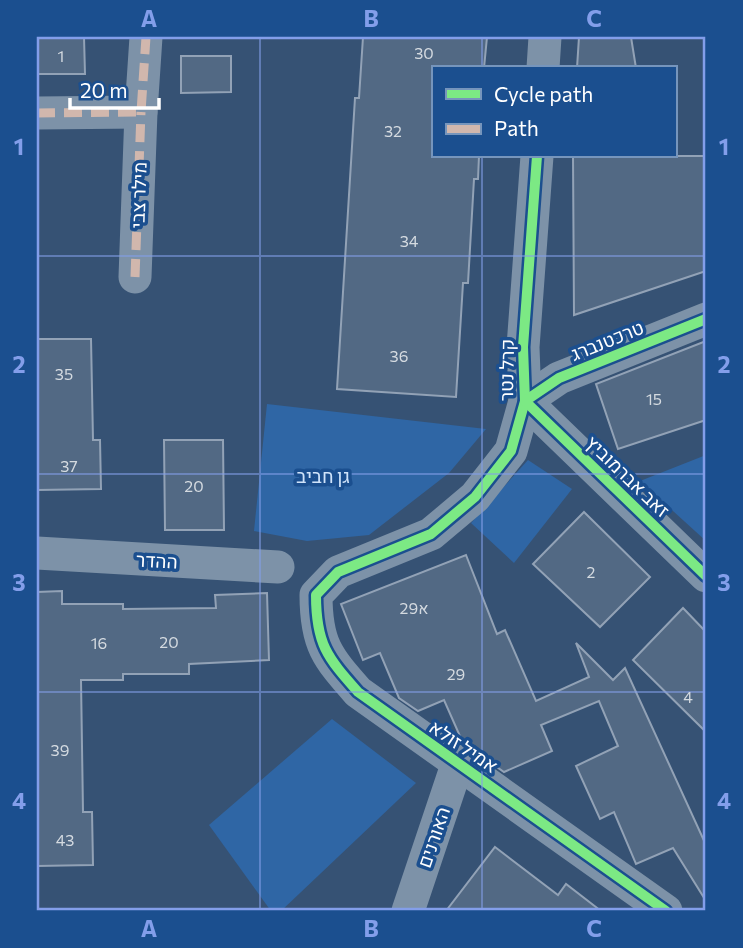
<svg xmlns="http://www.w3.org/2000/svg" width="743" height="948" font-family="Commissioner,Heebo,sans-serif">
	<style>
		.green { fill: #2f66a5 }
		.building { fill: #526984; stroke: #92a2b6; stroke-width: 2 }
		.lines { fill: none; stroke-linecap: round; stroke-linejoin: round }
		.minor { stroke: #7d92a8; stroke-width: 33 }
		.quiet { stroke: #d1b7ad; stroke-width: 9; stroke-dasharray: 18 9; stroke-linecap: butt }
		.cycleway-casing { stroke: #1b4f8f; stroke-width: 15 }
		.cycleway { stroke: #7ce984; stroke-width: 10 }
		.grid { fill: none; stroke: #839eea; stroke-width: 2; stroke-opacity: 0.55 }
		.labels { text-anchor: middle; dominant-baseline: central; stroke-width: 7; stroke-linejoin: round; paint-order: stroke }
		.number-label { font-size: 16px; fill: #d4dae0 }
		.street-label { font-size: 19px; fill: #fff; stroke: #1b4f8f }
		.park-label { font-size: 19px; fill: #cfe3fa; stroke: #1b4f8f }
		.neatline { fill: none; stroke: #839eea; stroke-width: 2.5 }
		.grid-label { font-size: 23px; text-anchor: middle; font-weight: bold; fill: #839eea }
	</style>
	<rect width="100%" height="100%" fill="#365274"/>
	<!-- green -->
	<g class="green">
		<path d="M267 404 486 429 449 473 369 535 307 541 254 531Z"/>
		<path d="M706 455V541L640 481Z"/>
		<path d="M528 460 572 489 514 563 471 523Z"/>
		<path d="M332 719 416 783 281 911H271L209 825Z"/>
	</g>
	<!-- building -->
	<g class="building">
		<path d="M37 37H84L85 74H37Z"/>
		<path d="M363 37H487L484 68H433V156H479L478 179H474L468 283H463L456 397 337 389 355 98H359Z"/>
		<path d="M579 37H631L636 68H577Z"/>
		<path d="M181 56H231V92L181 93Z"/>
		<path d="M573 156H706V271L574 315Z"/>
		<path d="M37 339H91L93 440H100L101 489 37 490Z"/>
		<path d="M706 341V420L618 449 596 384Z"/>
		<path d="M164 440H223L224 530H165Z"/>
		<path d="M584 512 650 577 600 627 533 564Z"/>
		<path d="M466 555 497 634 505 630 536 701 589 677 576 643 613 680 625 668 706 845V901L673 848 636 864 614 812 600 819 576 766 618 746 599 701 541 725 552 751 504 772 463 743 444 700 418 711 399 698 380 653 363 660 341 604Z"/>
		<path d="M62 591V604H123V609L216 608 215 595 267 593 269 660 189 664V674H123V680H81L83 812H92L93 865 37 866V592Z"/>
		<path d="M683 608 706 632V732L633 660Z"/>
		<path d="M495 847 558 895 566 884 601 911H446Z"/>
	</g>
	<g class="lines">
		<!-- minor -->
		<g class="minor">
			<path d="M543 68 545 37"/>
			<path d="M37 113 141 112 146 37"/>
			<path d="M537 156 523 347 525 401 511 451 475 497 431 534 338 572 316 595C316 644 327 657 358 692L666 911"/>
			<path d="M135 277 141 112"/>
			<path d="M706 319 559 378 525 401 706 576"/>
			<path d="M37 553 278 567"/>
			<path d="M408 911 458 762"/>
		</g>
		<!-- quiet -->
		<g class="quiet">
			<path d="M37 113 141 112 146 37"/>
			<path d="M135 277 141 112"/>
		</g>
		<defs>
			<g id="cycleway">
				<path d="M537 156 523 347 525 401 511 451 475 497 431 534 338 572 316 595C316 644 327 657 358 692L666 911"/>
				<path d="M706 319 559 378 525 401 706 576"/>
			</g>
		</defs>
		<!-- cycleway casing -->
		<use href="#cycleway" class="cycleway-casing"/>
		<!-- cycleway -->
		<use href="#cycleway" class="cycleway"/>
	</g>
	<!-- grid -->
	<path class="grid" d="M260 37V911M482 37V68M482 156V911M37 256H706M37 474H706M37 692H706"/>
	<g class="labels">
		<!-- number labels -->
		<g class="number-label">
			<text x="424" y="52">30</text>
			<text x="61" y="55">1</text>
			<text x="393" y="130">32</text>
			<text x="409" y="240">34</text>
			<text x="399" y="355">36</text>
			<text x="64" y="373">35</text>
			<text x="654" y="398">15</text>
			<text x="69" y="465">37</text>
			<text x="194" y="485">20</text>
			<text x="591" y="571">2</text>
			<text x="414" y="607">29א</text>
			<text x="169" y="641">20</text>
			<text x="99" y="642">16</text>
			<text x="456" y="673">29</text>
			<text x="688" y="696">4</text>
			<text x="60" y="749">39</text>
			<text x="65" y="839">43</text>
		</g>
		<!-- street labels -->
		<g class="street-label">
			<text transform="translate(138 195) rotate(-88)">מילר צבי</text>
			<text transform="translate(607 340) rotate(-22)">טרכטנברג</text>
			<text transform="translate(506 370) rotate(-89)">קרל נטר</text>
			<text transform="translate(628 476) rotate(44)">זאב אברמוביץ</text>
			<text transform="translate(157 560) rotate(3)">ההדר</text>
			<text transform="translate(464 746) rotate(34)">אמיל זולא</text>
			<text transform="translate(433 837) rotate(-71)">האורנים</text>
		</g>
		<!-- park labels -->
		<g class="park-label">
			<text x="323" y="475">גן חביב</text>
		</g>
	</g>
	<!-- border -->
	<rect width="743" height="948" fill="none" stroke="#1b4f8f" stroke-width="77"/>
	<!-- legend -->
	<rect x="432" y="66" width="245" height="91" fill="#1b4f8f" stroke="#7695bc" stroke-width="2"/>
	<rect x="446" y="89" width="35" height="10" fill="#7ce984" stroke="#7695bc" stroke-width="2"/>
	<text x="494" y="102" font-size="21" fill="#ffffff">Cycle path</text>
	<rect x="446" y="124" width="35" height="10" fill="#d1b7ad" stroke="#7695bc" stroke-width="2"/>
	<text x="494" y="136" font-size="21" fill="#ffffff">Path</text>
	<!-- scale -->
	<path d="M70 98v10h89v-10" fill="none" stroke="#ffffff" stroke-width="3.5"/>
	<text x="80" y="98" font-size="21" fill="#ffffff" stroke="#1b4f8f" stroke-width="5" paint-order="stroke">20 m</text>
	<rect x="38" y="38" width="666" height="871" class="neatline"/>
	<g class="grid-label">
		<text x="149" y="27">A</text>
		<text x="371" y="27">B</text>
		<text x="594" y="27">C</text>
		<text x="19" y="155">1</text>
		<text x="724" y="155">1</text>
		<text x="19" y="373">2</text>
		<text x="724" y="373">2</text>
		<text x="19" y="591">3</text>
		<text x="724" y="591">3</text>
		<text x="19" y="809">4</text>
		<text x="724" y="809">4</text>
		<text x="149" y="937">A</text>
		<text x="371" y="937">B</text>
		<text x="594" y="937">C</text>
	</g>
</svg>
